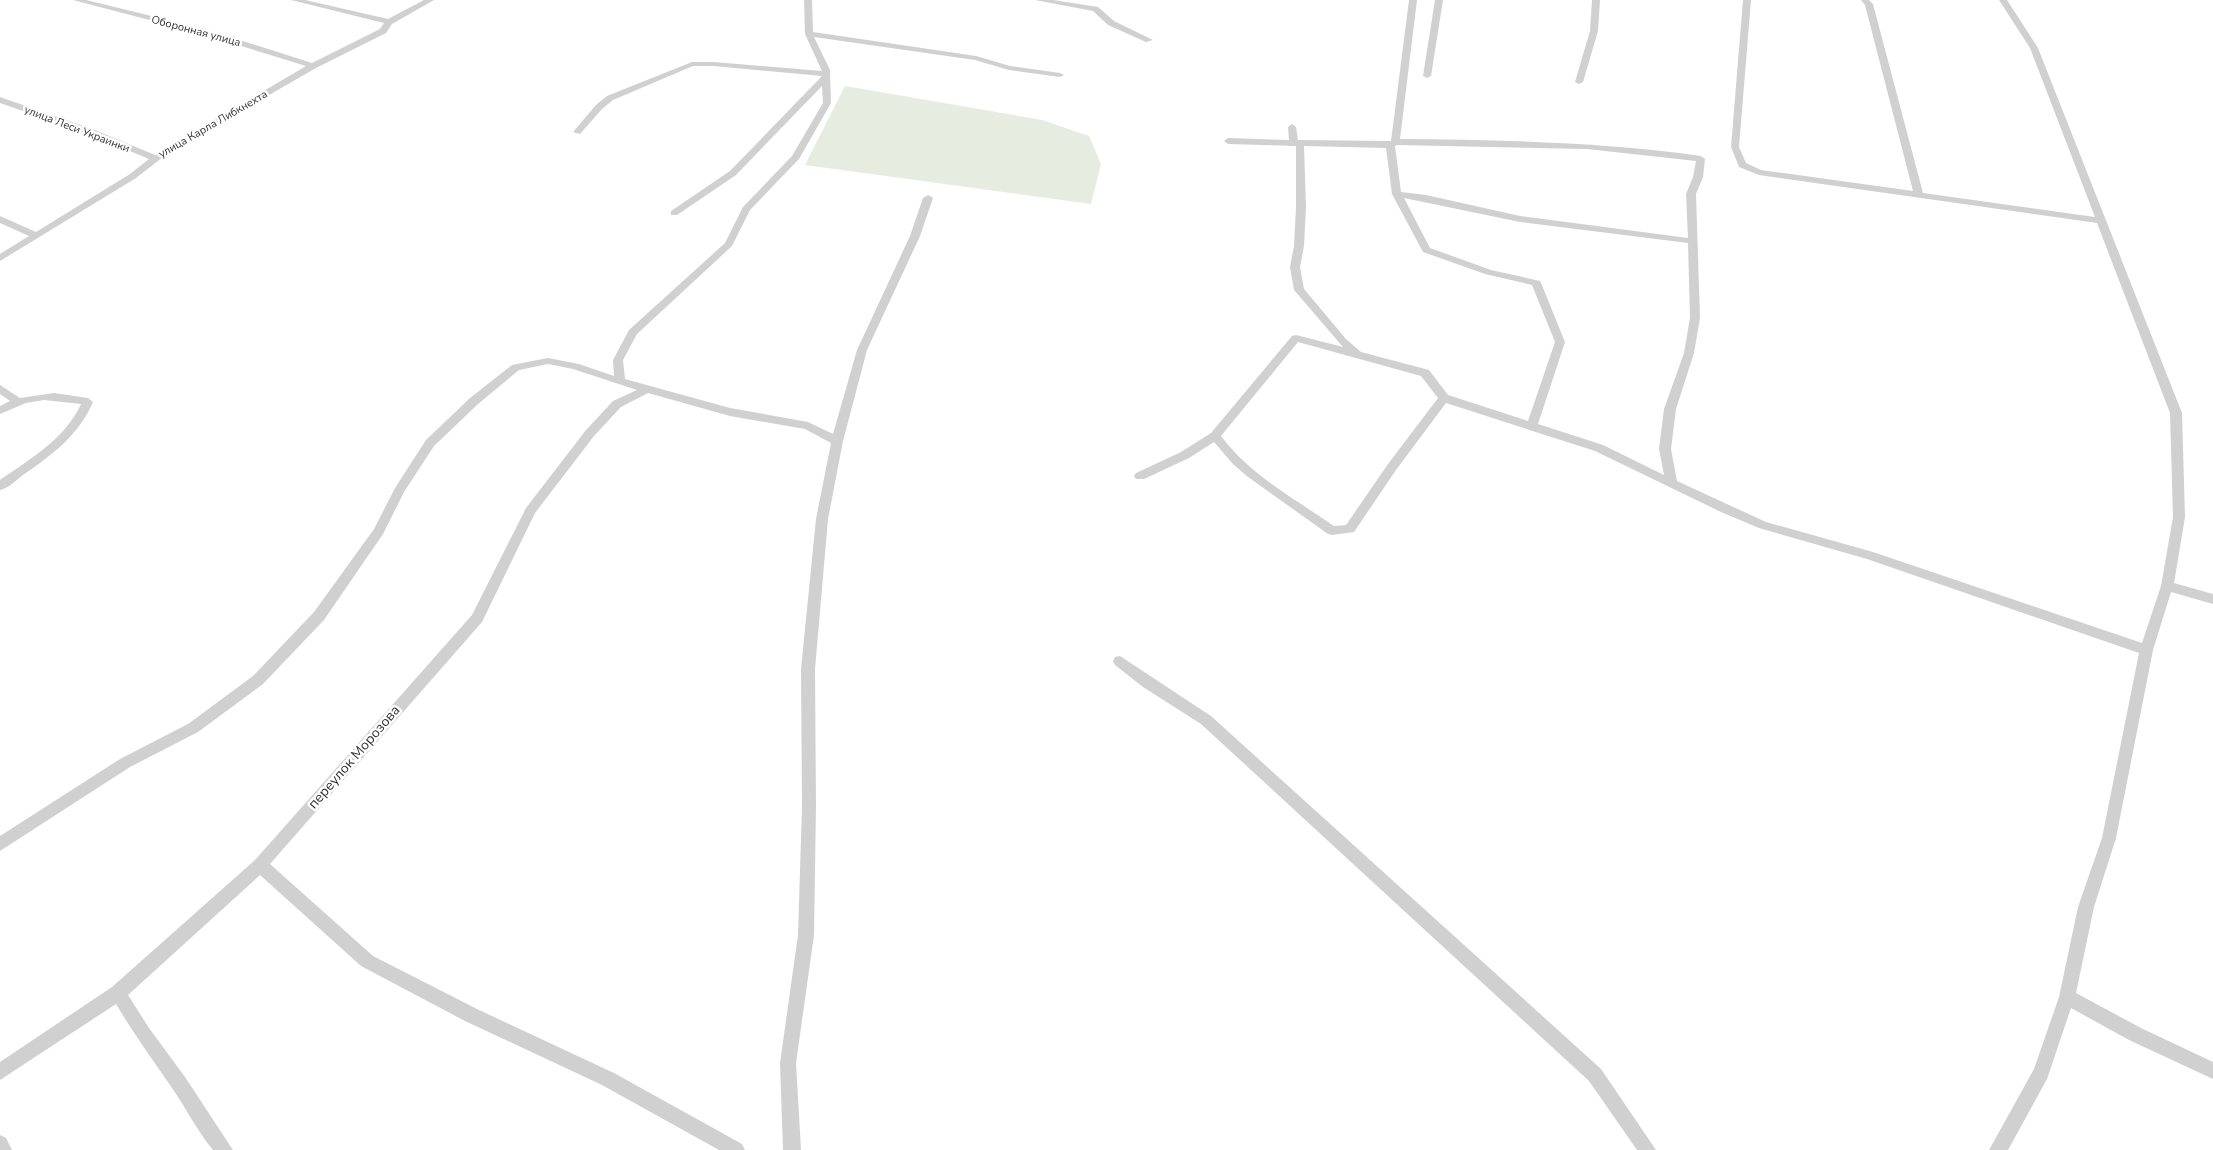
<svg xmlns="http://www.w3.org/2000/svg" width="2213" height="1150" font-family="'Nunito Sans',sans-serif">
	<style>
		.green { fill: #e6ecdf }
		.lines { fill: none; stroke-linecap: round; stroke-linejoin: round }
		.street { fill: #d0d0d0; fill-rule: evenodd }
		.labels { text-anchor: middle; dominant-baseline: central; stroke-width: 5; stroke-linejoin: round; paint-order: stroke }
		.far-street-label { font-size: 11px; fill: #333; stroke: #fff }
		.street-label { font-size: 14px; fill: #333; stroke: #fff }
	</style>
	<rect width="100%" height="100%" fill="#fff"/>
	<!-- green -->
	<path class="green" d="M845 86 1042 120 1089 136 1101 164 1091 204 805 165Z"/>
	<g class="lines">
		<!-- street -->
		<g class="street">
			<path d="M73 0H86L205 29 312 63 380 29 384 23 291 0H305L388 19 424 0H434L392 24 386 33 316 68 167 154 136 178 0 261V254L29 236 0 223V216L36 232 130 174 149 159 89 134 0 103V97L95 130 155 155 306 66 199 33Z"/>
			<path d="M804 0H812L813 32 976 56 1010 66 1060 73 1064 75 1060 77 1009 70 975 60 814 37 830 70 831 103 799 159 750 210 732 246 637 334 623 360 625 379 730 408 808 422 833 434 857 350 910 236 923 198 928 195 933 198 920 236 867 350 843 441 828 519 815 669 816 806 814 935 796 1063 801 1150H783L780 1063 798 935 802 806 801 669 816 519 831 443 805 429 730 416 648 393 621 407 594 436 535 513 482 622 270 864 373 956 477 1009 614 1073 742 1144 745 1150H719L602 1085 465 1021 361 966 260 875 128 995 149 1028 185 1077 233 1150H213C197 1131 186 1108 172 1088 153 1060 133 1033 116 1004L0 1080V1062L112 987 255 860 472 615 526 508 586 430 613 401 637 390 573 369 548 364 519 370 478 404 434 446 404 492 383 534 324 620 263 684 198 732 130 767 0 851V836L120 759 188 724 253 676 314 612 374 529 395 488 426 440 470 398 512 365 548 358 579 364 614 376 613 360 629 330 725 243 743 207 792 156 823 103 822 86 736 175 677 215H671V211L730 171 822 76 714 66H693L613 100 602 109 580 134 573 132 596 105 607 96 692 62H714L822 71 805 34Z"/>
			<path d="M1035 0H1053L1098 7 1114 21 1153 40 1146 42 1108 25 1093 11Z"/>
			<path d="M1409 0H1417L1400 139C1501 140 1601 142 1701 156L1705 159 1703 177 1696 194 1700 318 1694 353 1676 409 1671 449 1677 481 1766 522 1873 552 2142 643 2161 586 2173 517 2170 413 2097 223 1759 175 1739 167 1731 147 1743 0H1751L1739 147 1746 163 1761 170 1913 191 1865 5 1861 0H1869L1873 4 1923 193 2095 217 2030 48 1999 0H2007L2038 48 2182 413 2185 517 2174 583 2213 594V604L2171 592 2153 650 2116 838 2094 907 2076 993 2141 1028 2213 1062V1079L2129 1040 2071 1008 2047 1079 2008 1150H1989L2034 1069 2059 997 2078 907 2102 838 2139 653 1867 559 1759 528 1721 512 1595 451 1446 403 1396 470 1354 532 1332 535 1328 534 1248 477 1233 464 1214 442 1189 458 1144 479H1136L1134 476 1136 473 1181 452 1211 433 1292 336 1296 335 1343 347 1294 290 1290 267 1294 246 1296 207V146L1228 144 1224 141 1228 138 1289 140 1288 127 1292 124 1296 127 1298 140 1391 141ZM1397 145 1587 149 1696 161 1693 177 1686 194 1688 238 1520 216 1426 195 1401 192 1395 146ZM1304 146 1386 148 1392 194 1423 252 1485 274 1532 285 1555 342 1528 421 1448 395 1429 370 1361 352 1346 339 1304 289 1300 267 1304 246 1306 207ZM1404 198 1520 222 1688 243 1690 318 1684 353 1664 409 1659 449 1664 475 1603 445 1538 424 1565 342 1541 283 1540 281 1491 270 1430 248ZM1298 342 1421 376 1438 398 1388 464 1346 525 1334 526C1295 499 1250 475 1221 436Z"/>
			<path d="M1435 0H1443L1431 76 1427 78 1423 76Z"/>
			<path d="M1592 0H1600L1598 31 1583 82 1579 84 1575 82 1590 31Z"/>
			<path d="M0 385 20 398 54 393 88 398 93 402C79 435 52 455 23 475 16 480 9 488 0 490V480C30 459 65 439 81 404L44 400 26 403 0 414V406L10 401 0 394Z"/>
			<path d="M1120 656 1211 716 1601 1069 1656 1150H1637L1589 1081 1201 724 1143 687 1115 665 1113 661 1115 657Z"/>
			<path d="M0 1135 6 1138 12 1150H0Z"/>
		</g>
	</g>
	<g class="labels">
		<!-- far-street labels -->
		<g class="far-street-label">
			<text transform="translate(196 31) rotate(15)">Оборонная улица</text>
			<text transform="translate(213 124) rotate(-30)">улица Карла Либкнехта</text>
			<text transform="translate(77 129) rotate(21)">улица Леси Украинки</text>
		</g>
		<!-- street labels -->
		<g class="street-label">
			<text transform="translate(354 757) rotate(-49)">переулок Морозова</text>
		</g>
	</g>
</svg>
